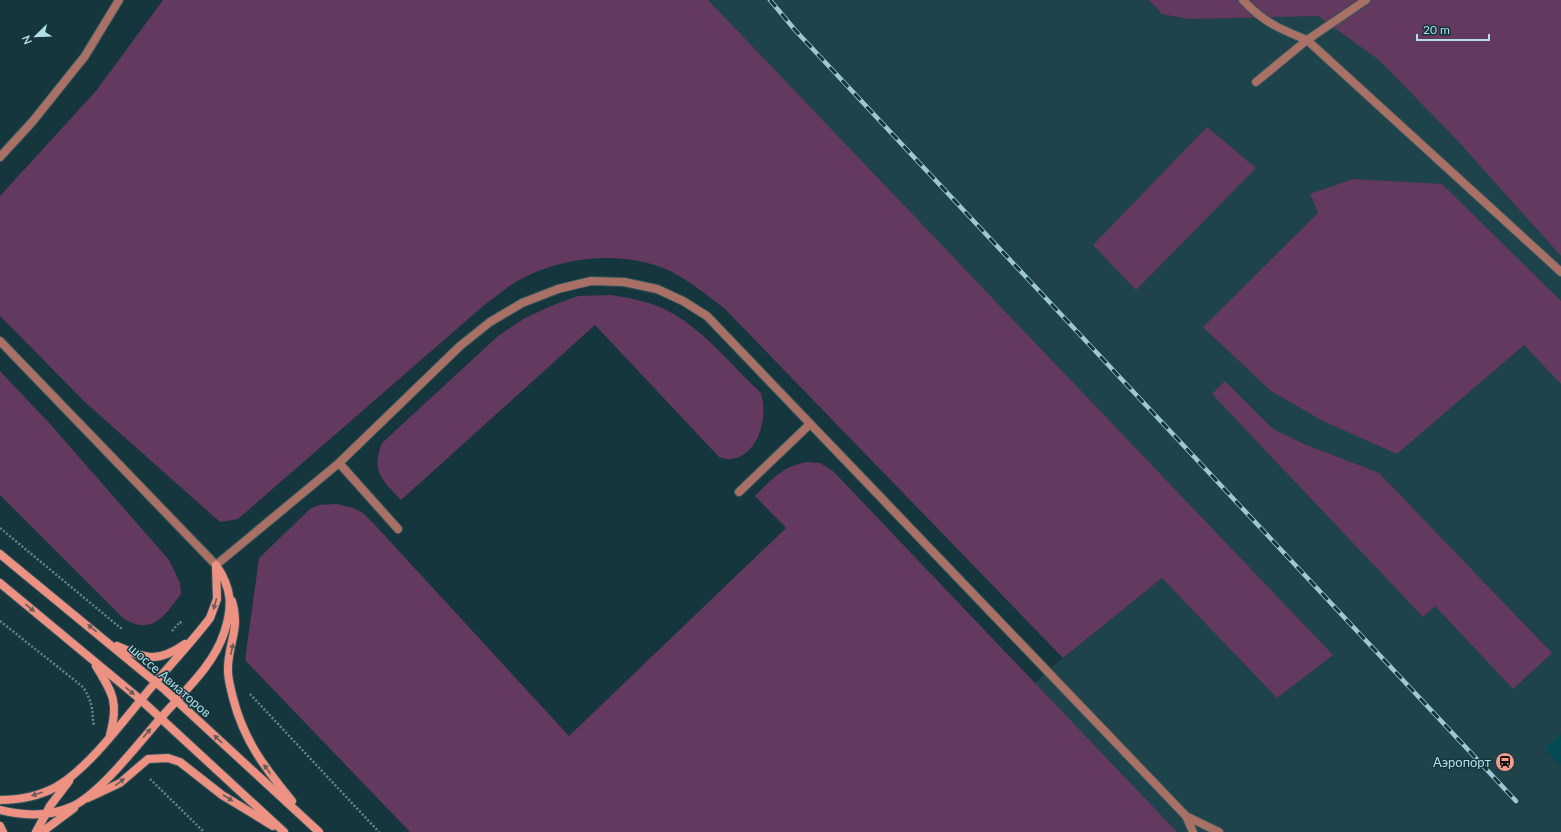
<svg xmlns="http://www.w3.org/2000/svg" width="1561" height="832" font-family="Lato,sans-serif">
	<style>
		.built { fill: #1e434a }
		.green { fill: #63395f }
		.building { fill: #024b55 }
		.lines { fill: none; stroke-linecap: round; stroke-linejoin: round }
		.service-casing { stroke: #31545b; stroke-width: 10 }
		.minor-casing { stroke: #31545b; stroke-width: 10 }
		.secondary-casing { stroke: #31545b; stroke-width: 10 }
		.path { stroke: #5f868d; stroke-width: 2.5; stroke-dasharray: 2 2; stroke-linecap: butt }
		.service { stroke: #a97065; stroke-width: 8 }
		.minor { stroke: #a97065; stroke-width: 8 }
		.secondary { stroke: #ed9282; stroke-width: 8 }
		.rail-casing { stroke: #9dcad2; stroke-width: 4.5 }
		.rail { stroke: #15363c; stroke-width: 3; stroke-dasharray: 9; stroke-linecap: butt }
		.oneway { fill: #6b5b58 }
		.labels { text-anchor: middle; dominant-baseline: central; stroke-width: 3; stroke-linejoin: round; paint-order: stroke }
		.street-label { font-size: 13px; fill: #b1dfe8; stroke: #15363c }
		.poi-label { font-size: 13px; fill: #b1dfe8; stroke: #15363c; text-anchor: end }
	</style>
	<rect width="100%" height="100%" fill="#15363c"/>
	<!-- built -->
	<path class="built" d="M682 0H1561V832H996L1029 690 1047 671 1162 578Z"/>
	<!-- green -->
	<g class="green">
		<path d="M163 0H708L1333 655 1277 698 1162 578 1063 658 724 308C708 296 692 283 674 273 625 248 557 256 511 285 501 292 491 300 482 307L238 519 220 522 86 403 0 316V196L96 91Z"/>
		<path d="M1149 0H1561V256L1457 140 1379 60 1318 16 1189 19 1162 14Z"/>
		<path d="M1207 127 1256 168 1136 290 1093 245Z"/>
		<path d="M1353 179 1442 184 1561 301V384L1524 345 1397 454 1323 421 1271 391 1203 327 1318 213 1310 194Z"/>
		<path d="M611 295C631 298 652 302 670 312 705 331 732 366 761 393 768 416 760 454 732 459 728 460 723 458 719 457L595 325 401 500C382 480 371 472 382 443L498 336 525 318 551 306 578 296Z"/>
		<path d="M0 371 51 425 169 560 180 583 181 594C165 615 152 637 123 618L0 495Z"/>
		<path d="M1225 381 1273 429 1304 444 1379 473 1552 653 1513 689 1435 606 1423 617 1212 394Z"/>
		<path d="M807 462 820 463 833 471 1177 832H410L245 660 259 558 310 509 319 505 337 504 353 508 362 512 374 524 569 736 786 528 755 496C773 478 782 467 807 462Z"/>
	</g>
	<!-- building -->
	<path class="building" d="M1561 734V766L1545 749Z"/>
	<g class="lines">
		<defs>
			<g id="service">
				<path d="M1243 0C1263 22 1280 29 1307 40L1561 272"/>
				<path d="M1256 82 1307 40 1366 0"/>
				<path d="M339 463 398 529"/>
				<path d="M739 492 810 424"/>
				<path d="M216 565 339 463 460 346 490 322 522 303 558 289 591 281 624 282 657 289 683 301 707 316 1186 816"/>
				<path d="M1193 832 1186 816 1219 832"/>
			</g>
			<g id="minor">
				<path d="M0 157 33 121 85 56 119 0"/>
				<path d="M0 341 216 565"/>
			</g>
			<g id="secondary">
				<path d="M0 554 165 690 319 832"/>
				<path d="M0 583 141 700 284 832"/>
				<path d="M232 601C241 630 227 645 228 671 228 680 231 689 233 698 244 741 265 768 292 801"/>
				<path d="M117 646C146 659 158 663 185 644"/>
				<path d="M96 666C113 693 119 703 110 735"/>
				<path d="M88 798 120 783 148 759 168 758 180 762 222 795 273 826"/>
				<path d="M0 800C19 800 39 796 56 787 89 768 124 720 149 690 169 666 191 643 210 618L217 599 216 566"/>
				<path d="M0 810C24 816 48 817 71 807 99 795 138 744 159 720 181 694 213 667 224 633 233 607 232 588 216 565"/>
				<path d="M0 826 3 832"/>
				<path d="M36 832 50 806 69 781"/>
				<path d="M42 832 74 808"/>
			</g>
		</defs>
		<!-- service casing -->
		<use href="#service" class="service-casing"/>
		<!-- minor casing -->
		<use href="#minor" class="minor-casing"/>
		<!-- secondary casing -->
		<use href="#secondary" class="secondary-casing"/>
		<!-- path -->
		<g class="path">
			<path d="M0 528 123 630"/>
			<path d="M0 621 83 687C91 699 93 709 93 723L95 725"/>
			<path d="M172 631 180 622 183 625"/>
			<path d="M250 694 379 832"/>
			<path d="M150 779 204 832"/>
		</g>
		<!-- service -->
		<use href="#service" class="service"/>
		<!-- minor -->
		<use href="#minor" class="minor"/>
		<!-- secondary -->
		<use href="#secondary" class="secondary"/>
		<defs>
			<path id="rail" d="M770 0 795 30 1516 801"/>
		</defs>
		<!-- rail casing -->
		<use href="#rail" class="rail-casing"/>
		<!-- rail -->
		<use href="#rail" class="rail"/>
	</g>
	<!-- one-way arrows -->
	<defs><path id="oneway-solid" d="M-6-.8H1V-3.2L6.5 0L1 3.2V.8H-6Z"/></defs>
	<g class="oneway">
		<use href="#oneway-solid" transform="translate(215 604) rotate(106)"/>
		<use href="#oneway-solid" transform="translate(30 608) rotate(39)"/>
		<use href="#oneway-solid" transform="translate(92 628) rotate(-140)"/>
		<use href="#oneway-solid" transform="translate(232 649) rotate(-78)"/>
		<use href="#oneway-solid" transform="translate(130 691) rotate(41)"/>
		<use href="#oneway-solid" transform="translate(147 733) rotate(-49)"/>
		<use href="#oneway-solid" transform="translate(218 739) rotate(-137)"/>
		<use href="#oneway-solid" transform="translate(267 769) rotate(-125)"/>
		<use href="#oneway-solid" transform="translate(120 782) rotate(-38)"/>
		<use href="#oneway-solid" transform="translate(37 794) rotate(161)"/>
		<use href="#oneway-solid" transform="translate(228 798) rotate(33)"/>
	</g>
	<!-- icons -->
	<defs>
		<symbol id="station-disc" viewBox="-11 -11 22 22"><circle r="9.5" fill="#f49d8d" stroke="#15363c"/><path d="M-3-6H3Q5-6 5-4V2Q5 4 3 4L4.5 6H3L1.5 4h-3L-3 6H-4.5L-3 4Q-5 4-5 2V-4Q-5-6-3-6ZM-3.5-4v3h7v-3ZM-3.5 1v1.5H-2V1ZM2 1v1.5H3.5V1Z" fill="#111"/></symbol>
	</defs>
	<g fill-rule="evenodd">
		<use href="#station-disc" x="1494" y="751" width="22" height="22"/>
	</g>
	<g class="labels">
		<!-- street labels -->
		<g class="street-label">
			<text transform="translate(170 680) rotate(41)">шоссе Авиаторов</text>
		</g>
		<!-- poi labels -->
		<g class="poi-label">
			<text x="1491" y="762">Аэропорт</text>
		</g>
	</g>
	<!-- north arrow -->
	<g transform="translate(36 36) rotate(247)" stroke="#15363c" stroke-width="3" paint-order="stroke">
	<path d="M0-3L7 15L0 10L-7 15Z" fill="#b1dfe8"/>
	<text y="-6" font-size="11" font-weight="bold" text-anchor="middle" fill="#b1dfe8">N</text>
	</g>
	<!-- scale -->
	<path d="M1417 34v6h72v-6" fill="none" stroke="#b1dfe8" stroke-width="2"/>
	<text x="1423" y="34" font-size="12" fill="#b1dfe8" stroke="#15363c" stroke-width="3" paint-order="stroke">20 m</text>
</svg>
